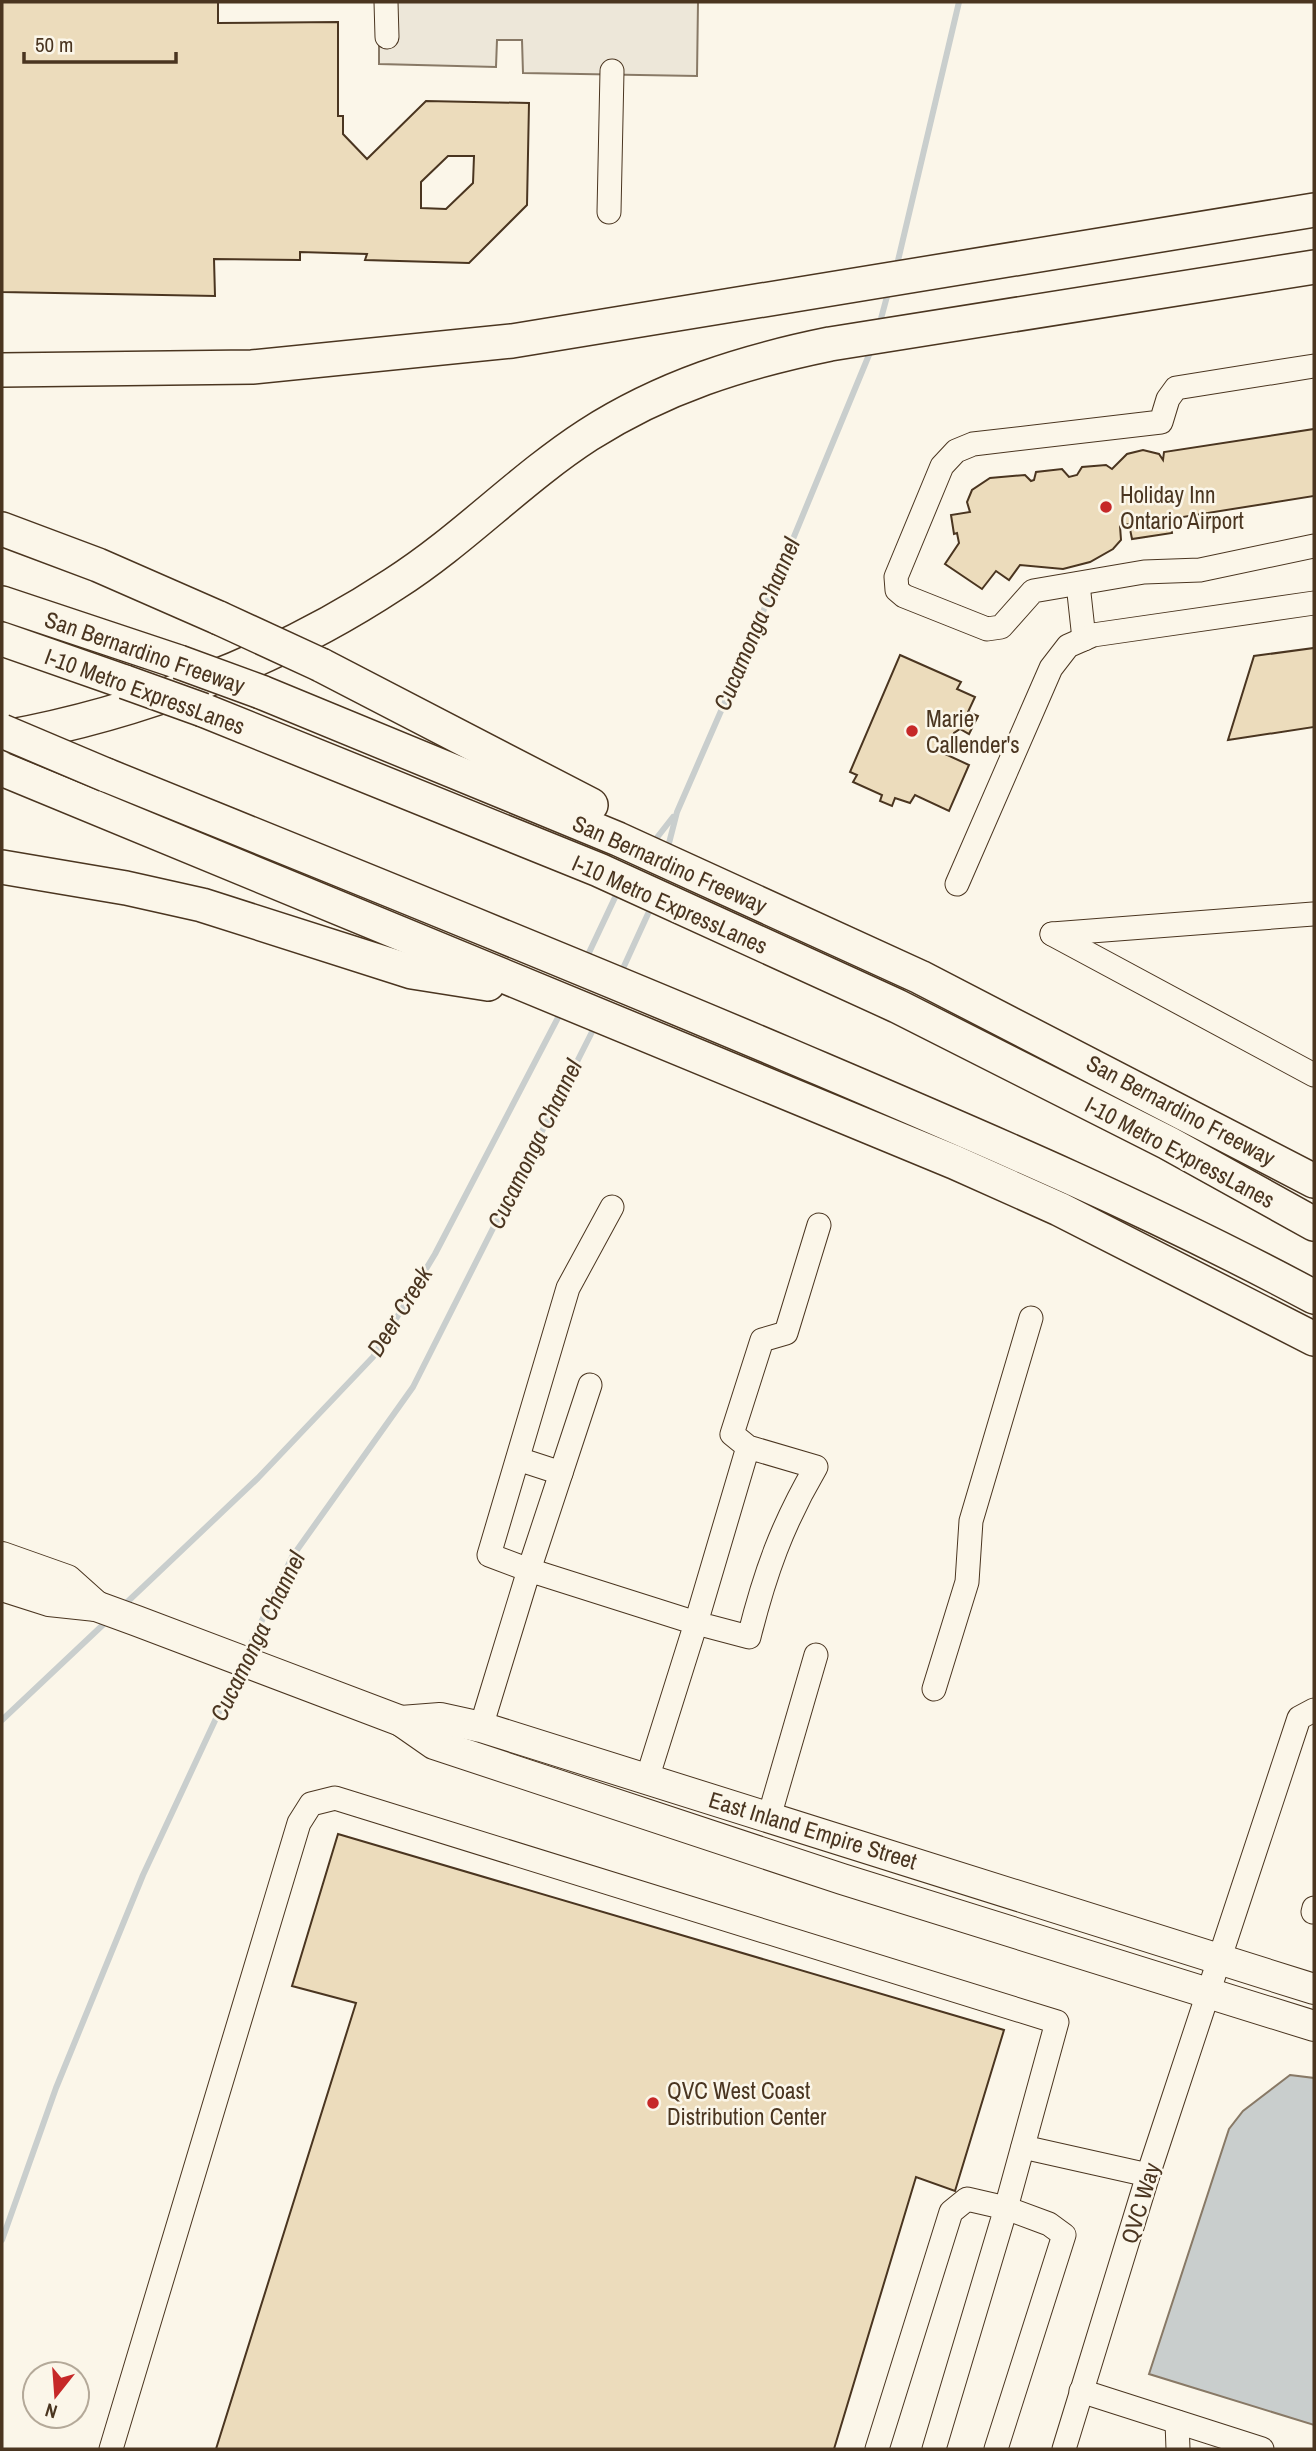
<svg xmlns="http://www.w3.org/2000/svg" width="1316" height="2451" font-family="'Archivo Narrow',sans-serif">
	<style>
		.parking { fill: #ede7d9; stroke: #887966; stroke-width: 2 }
		.water { fill: #c9cecd; stroke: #887966; stroke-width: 2 }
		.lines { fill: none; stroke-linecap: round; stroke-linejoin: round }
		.stream { stroke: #c9cecd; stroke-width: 6 }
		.building { fill: #ecdcbc; stroke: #4a3520; stroke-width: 2; fill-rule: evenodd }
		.minor-casing { stroke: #4a3520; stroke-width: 25 }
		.major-casing { stroke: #4a3520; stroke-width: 32 }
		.highway-casing { stroke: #4a3520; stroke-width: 36 }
		.minor { stroke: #fbf6e9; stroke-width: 23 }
		.major { stroke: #fbf6e9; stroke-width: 30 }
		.highway { stroke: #fbf6e9; stroke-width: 33 }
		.highway-bridge-casing { stroke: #4a3520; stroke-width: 36; stroke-linecap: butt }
		.highway-bridge { stroke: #fbf6e9; stroke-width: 33 }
		.poi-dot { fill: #c62828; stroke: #fbf6e9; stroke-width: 2.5 }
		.labels { text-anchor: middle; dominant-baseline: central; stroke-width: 5; stroke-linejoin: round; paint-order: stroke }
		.poi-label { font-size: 23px; fill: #4a3520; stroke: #fbf6e9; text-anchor: start }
		.street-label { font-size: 23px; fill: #4a3520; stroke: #fbf6e9 }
		.water-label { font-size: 24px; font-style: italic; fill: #4a3520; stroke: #fbf6e9 }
	</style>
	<rect width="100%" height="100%" fill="#fbf6e9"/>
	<!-- parking -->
	<path class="parking" d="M379 2H698L697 76 523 73 522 40H497L496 67 379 64Z"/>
	<!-- water -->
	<path class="water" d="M1290 2075 1314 2078V2425L1149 2374 1229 2129 1243 2111Z"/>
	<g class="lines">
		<!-- stream -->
		<g class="stream">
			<path d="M896 269 959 2"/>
			<path d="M879 326 889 289"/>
			<path d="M652 844 673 817"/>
			<path d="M667 851 677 812 741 665 871 350"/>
			<path d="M586 959 619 889"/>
			<path d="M620 975 652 905"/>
			<path d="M123 1606 258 1478 373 1357 435 1254 562 1010"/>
			<path d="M246 1654 292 1557 413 1387 595 1026"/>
			<path d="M2 1720 107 1621"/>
			<path d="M2 2240 56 2088 143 1875 240 1667"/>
		</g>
	</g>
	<!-- building -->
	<g class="building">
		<path d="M2 2H218V23L338 22V116H343V134L367 159 426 101 529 103 527 205 469 263 365 260 367 254 300 252V260L214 259 215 296 2 292ZM448 156H474L473 183 446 209 421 208V182Z"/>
		<path d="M1314 429V496L1170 519 1172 533 1132 539 1129 524 1120 526 1121 540 1113 549 1090 562 1063 569 1020 565 1009 580 996 571 982 589 945 564 959 543 957 533 954 534 951 515 970 512 967 502 972 490 990 478 1025 475 1031 481 1034 480 1036 472 1062 469 1069 477 1077 475 1082 467 1106 465 1112 469 1127 454 1143 450 1159 454 1163 460 1164 452Z"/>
		<path d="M1314 648V727L1228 740 1254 656Z"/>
		<path d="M900 655 961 682 957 689 975 697 968 712 978 716 969 734 960 729 954 733 945 754 969 765 949 811 915 795 910 803 895 798 892 806 880 801 882 795 853 782 857 775 850 772Z"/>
		<path d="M338 1834 1004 2030 955 2191 916 2177 834 2449H216L356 2003 292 1986Z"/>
	</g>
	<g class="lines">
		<defs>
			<g id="minor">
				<path d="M386 2 387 37"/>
				<path d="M609 212 612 71"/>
				<path d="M1314 366 1176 388 1168 399 1161 422 973 444 956 451 942 466 896 577 897 590 904 596 987 629 1001 627 1033 591 1144 572 1200 570 1314 546"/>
				<path d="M1078 584 1084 639"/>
				<path d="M957 884 1051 668 1068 646 1093 635 1314 603"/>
				<path d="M1052 934 1314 1075"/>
				<path d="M1052 934 1313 914"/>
				<path d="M590 1385 529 1570 489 1555 568 1288 612 1207"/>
				<path d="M748 1447 696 1623 749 1637C765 1573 782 1525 816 1467L748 1447 732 1434 762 1340 786 1333 819 1225"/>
				<path d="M518 1459 561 1473"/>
				<path d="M934 1689 967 1582 971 1521 1031 1318"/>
				<path d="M481 1727 529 1570 696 1623 647 1779"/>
				<path d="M769 1817 816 1655"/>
				<path d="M1313 1912 1314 1908"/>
				<path d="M1023 2147 1148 2175"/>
				<path d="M1081 2391 1262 2449"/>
				<path d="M1177 2422 1178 2449"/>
				<path d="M111 2449 299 1823 311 1804 335 1798 1057 2022 1006 2208 1049 2224 1064 2235 996 2449"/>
				<path d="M877 2449 951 2212 967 2199 1006 2208 934 2449"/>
				<path d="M1064 2449 1148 2175 1299 1718 1314 1710"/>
			</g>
			<g id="major">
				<path d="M2 1557 67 1580 96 1606"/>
				<path d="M2 1586 49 1601 96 1606 137 1621 401 1721 434 1744 842 1879 1314 2026"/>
				<path d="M401 1721 440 1718 481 1727 1314 1989"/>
			</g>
			<g id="highway">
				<path d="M2 370 252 367 512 341 1314 210"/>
				<path d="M2 529 98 565 219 618"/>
				<path d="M2 603 179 662"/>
				<path d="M2 639 125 682"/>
				<path d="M321 665 591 805"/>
				<path d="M261 692 618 839 920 977 1314 1181"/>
				<path d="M203 710 599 870 897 1006 1168 1143 1314 1224"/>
				<path d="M2 738C140 713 277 661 394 584 463 540 520 479 588 435 663 387 742 362 830 344L1314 267"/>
				<path d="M2 769 954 1162 1059 1209 1314 1339"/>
				<path d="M106 775C333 867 560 958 786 1054 964 1130 1143 1205 1314 1297"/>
				<path d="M2 867 126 888 202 905 412 972 488 984"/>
			</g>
		</defs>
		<!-- minor casing -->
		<use href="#minor" class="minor-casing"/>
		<!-- major casing -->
		<use href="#major" class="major-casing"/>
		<!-- highway casing -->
		<use href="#highway" class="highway-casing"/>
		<!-- minor -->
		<use href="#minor" class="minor"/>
		<!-- major -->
		<use href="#major" class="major"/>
		<!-- highway -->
		<use href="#highway" class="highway"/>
		<defs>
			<g id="highway-bridge">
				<path d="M219 618 321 665"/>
				<path d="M179 662 261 692"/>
				<path d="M125 682 203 710"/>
				<path d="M2 731 106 775"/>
			</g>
		</defs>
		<!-- highway-bridge casing -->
		<use href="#highway-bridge" class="highway-bridge-casing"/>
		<!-- highway-bridge -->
		<use href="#highway-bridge" class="highway-bridge"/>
	</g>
	<!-- markers -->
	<g class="poi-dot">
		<circle cx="1106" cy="507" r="7"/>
		<circle cx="912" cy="731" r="7"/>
		<circle cx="653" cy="2103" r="7"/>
	</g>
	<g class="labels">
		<!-- poi labels -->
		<g class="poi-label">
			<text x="1120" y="494">Holiday Inn<tspan x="1120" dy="26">Ontario Airport</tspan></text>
			<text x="926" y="718">Marie<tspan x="926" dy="26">Callender's</tspan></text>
			<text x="667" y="2090">QVC West Coast<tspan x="667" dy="26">Distribution Center</tspan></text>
		</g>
		<!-- street labels -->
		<g class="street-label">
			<text transform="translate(145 652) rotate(19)">San Bernardino Freeway</text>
			<text transform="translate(145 691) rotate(20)">I-10 Metro ExpressLanes</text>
			<text transform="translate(670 864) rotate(24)">San Bernardino Freeway</text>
			<text transform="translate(670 904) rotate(24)">I-10 Metro ExpressLanes</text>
			<text transform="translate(1181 1110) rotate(28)">San Bernardino Freeway</text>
			<text transform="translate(1180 1152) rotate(28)">I-10 Metro ExpressLanes</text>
			<text transform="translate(813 1830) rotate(17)">East Inland Empire Street</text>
			<text transform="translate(1140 2203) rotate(-73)">QVC Way</text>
		</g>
		<!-- water labels -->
		<g class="water-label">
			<text transform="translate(756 624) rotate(-67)">Cucamonga Channel</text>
			<text transform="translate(534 1144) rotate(-64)">Cucamonga Channel</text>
			<text transform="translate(399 1311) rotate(-58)">Deer Creek</text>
			<text transform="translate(257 1636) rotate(-64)">Cucamonga Channel</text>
		</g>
	</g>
	<!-- border -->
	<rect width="1316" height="2451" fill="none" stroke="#4a3520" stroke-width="7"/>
	<!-- north arrow -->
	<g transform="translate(56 2395) rotate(197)"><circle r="33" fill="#fbf6e9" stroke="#b4a999" stroke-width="2"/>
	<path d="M0-5L12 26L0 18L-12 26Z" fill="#c62828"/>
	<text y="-10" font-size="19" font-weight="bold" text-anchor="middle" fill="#4a3520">N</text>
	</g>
	<!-- scale -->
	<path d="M24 52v10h152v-10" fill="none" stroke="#4a3520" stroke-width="3.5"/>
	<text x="35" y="52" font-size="21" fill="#4a3520" stroke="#fbf6e9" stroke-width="5" paint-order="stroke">50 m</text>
</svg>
